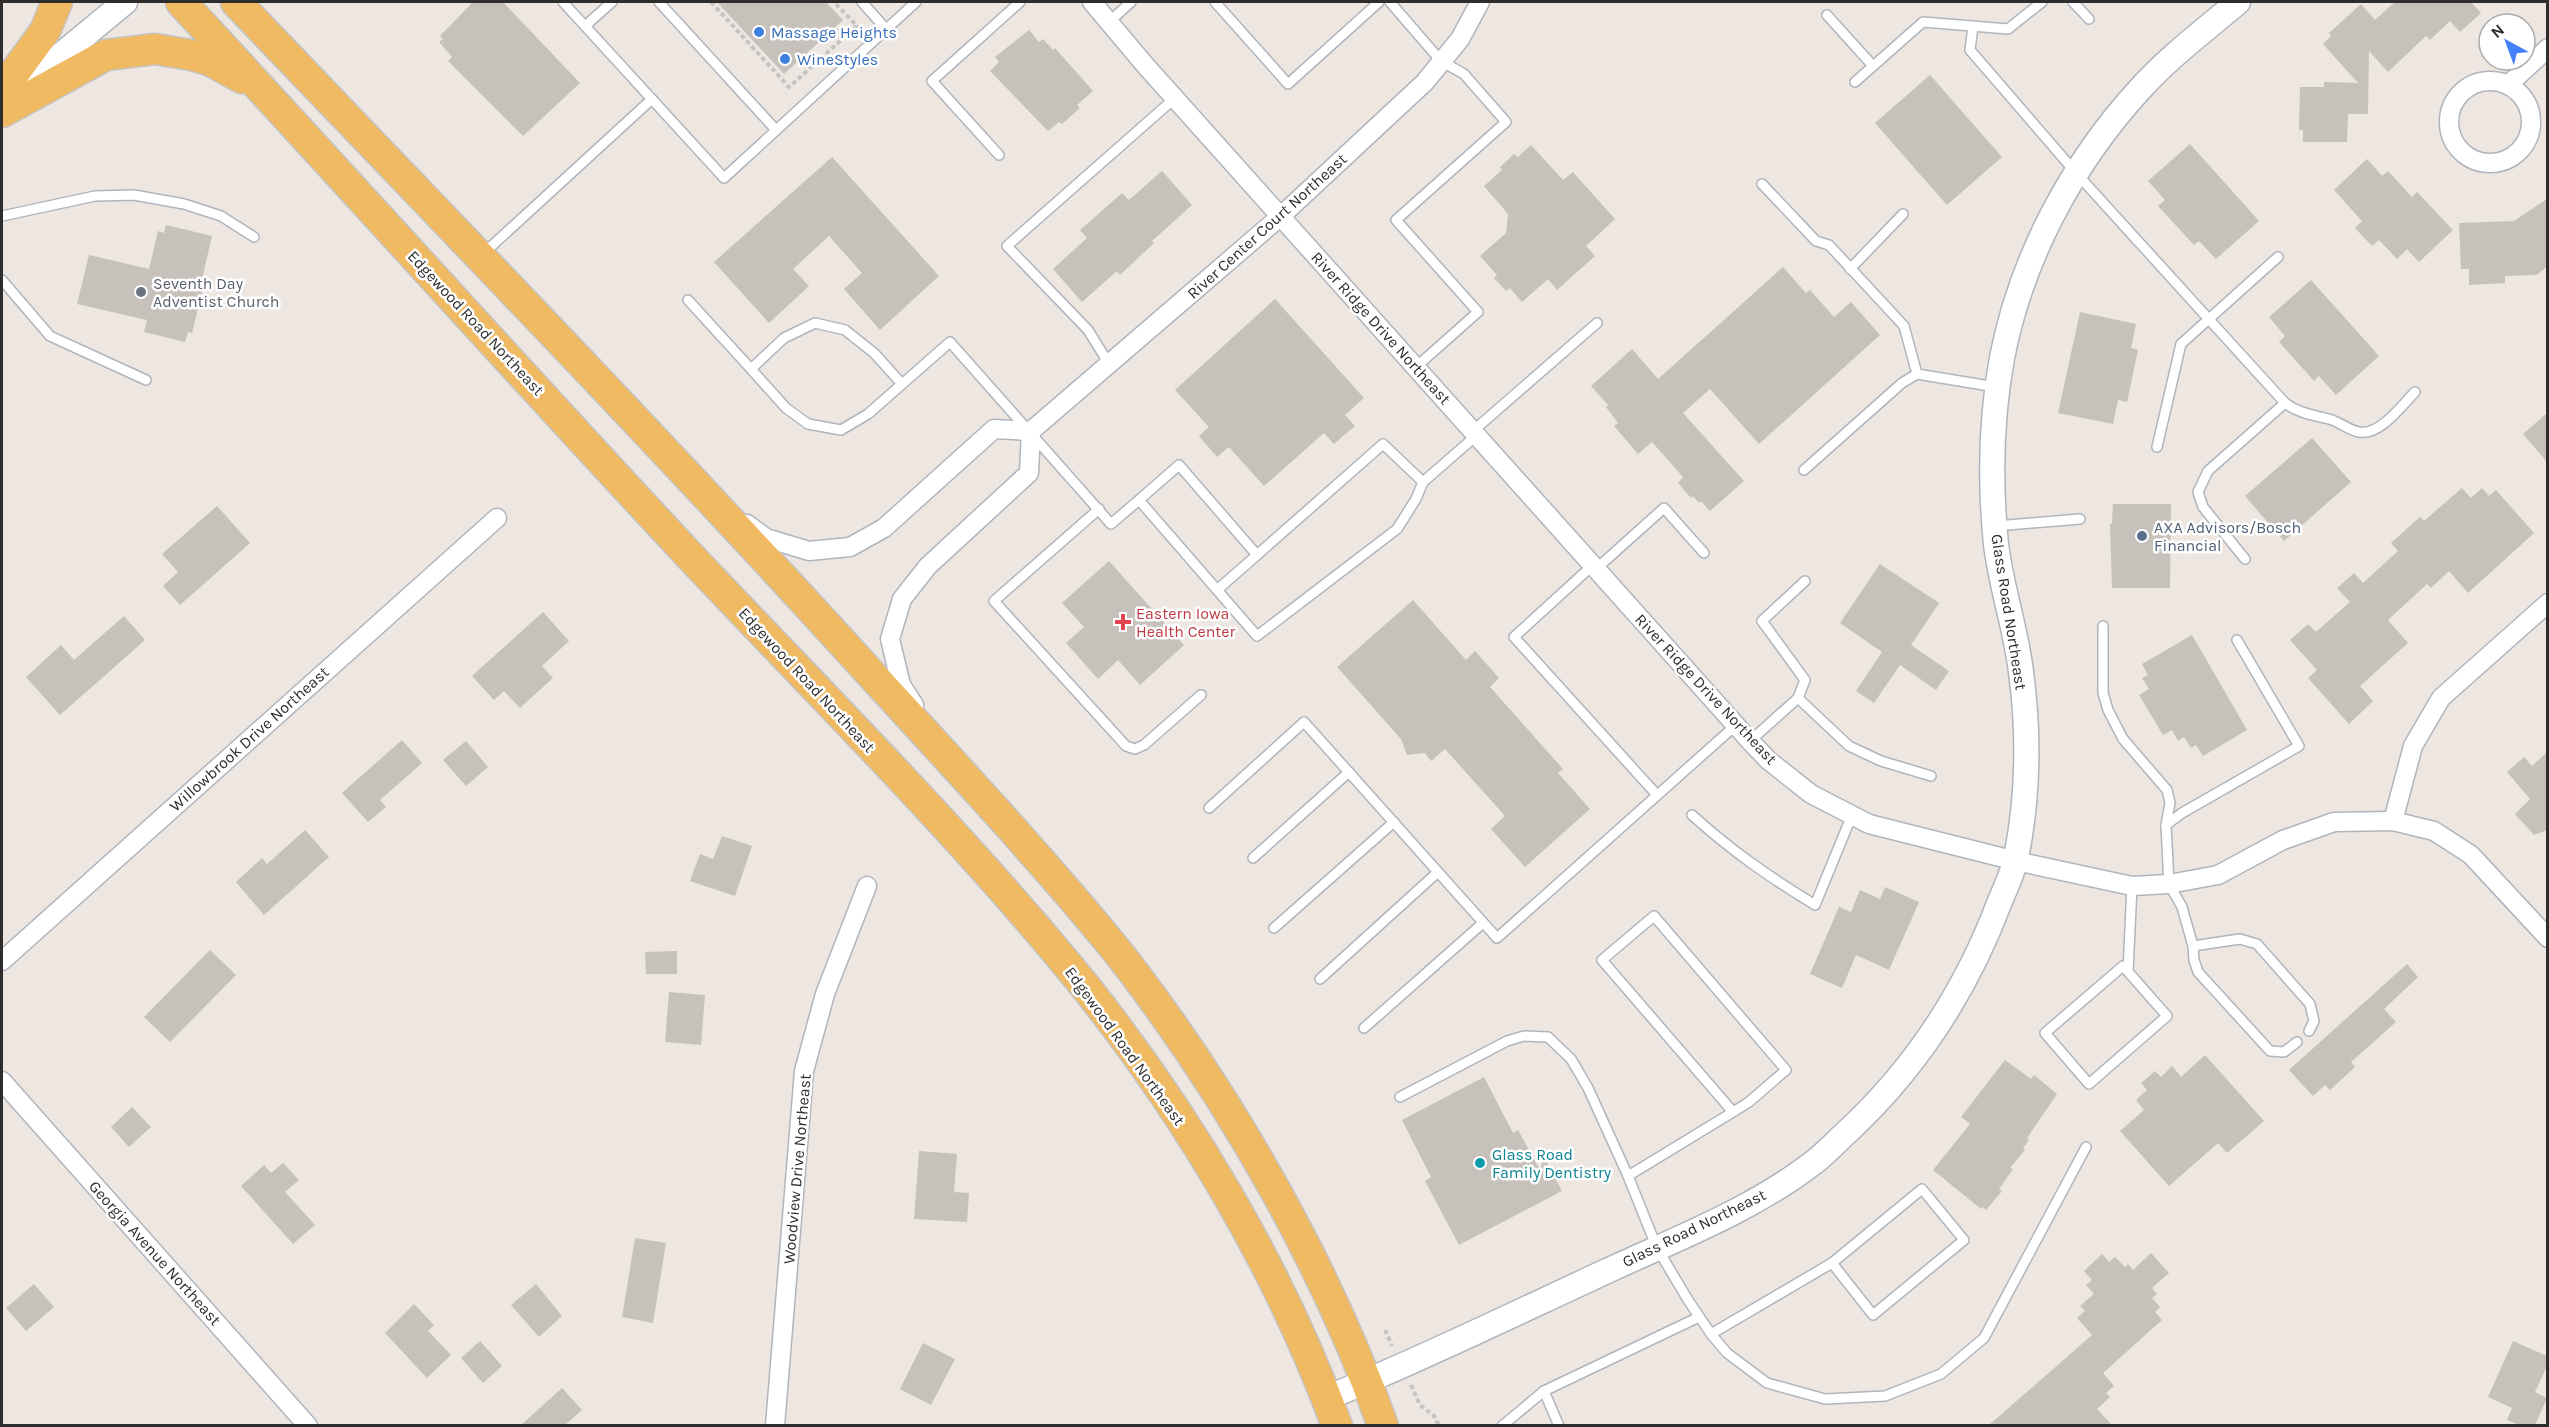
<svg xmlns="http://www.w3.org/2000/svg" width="2549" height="1427" font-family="Karla,sans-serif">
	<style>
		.building { fill: #c7c1bb }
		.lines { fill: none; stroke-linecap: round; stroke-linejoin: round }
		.service-casing { stroke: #b0b5bd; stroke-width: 12 }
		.minor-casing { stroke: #b0b5bd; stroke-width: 21 }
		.tertiary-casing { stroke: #b0b5bd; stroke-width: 27 }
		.primary-casing { stroke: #c4c4c4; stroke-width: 33 }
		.path { stroke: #c4c4c4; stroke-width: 4; stroke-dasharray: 4.5 3; stroke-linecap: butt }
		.service { stroke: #fff; stroke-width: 9 }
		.minor { stroke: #fff; stroke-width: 18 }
		.tertiary { stroke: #fff; stroke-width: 24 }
		.primary { stroke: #f0ba63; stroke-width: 30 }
		.shop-dot { fill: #3f7fe0; stroke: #fff; stroke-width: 2 }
		.worship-dot { fill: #6b7280; stroke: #fff; stroke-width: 2 }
		.service-dot { fill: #5c6f8a; stroke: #fff; stroke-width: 2 }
		.health-dot { fill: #e0444e; stroke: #fff; stroke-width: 2 }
		.culture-dot { fill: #0f9aa8; stroke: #fff; stroke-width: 2 }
		.labels { text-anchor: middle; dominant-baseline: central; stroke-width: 5; stroke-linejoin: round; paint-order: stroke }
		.shop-label { font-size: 16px; fill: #366cbe; stroke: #fff; text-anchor: start }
		.street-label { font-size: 16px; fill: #2d2d2d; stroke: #fff }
		.worship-label { font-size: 16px; fill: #5b616d; stroke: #fff; text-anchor: start }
		.service-label { font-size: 16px; fill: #4e5e75; stroke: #fff; text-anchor: start }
		.health-label { font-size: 16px; fill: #be3a42; stroke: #fff; text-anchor: start }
		.culture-label { font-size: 16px; fill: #0d838f; stroke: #fff; text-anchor: start }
	</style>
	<rect width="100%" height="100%" fill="#eee6e0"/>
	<!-- building -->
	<g class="building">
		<path d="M473 2H503L580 83 523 136 448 61 452 57 439 42 443 39 440 36Z"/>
		<path d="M717 2H826L843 20 784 74Z"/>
		<path d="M2395 2H2471L2481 13 2460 32 2450 21 2430 40 2426 36 2388 72 2369 51 2368 114H2348L2347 142H2303V130H2299L2300 87H2324V82L2358 83 2323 44 2331 36 2329 33 2361 4 2375 20Z"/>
		<path d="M1029 30 1039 42 1043 39 1053 50 1055 48 1093 91 1077 105 1080 108 1062 124 1059 122 1048 131 990 71 999 62 995 57Z"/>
		<path d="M1930 75 2002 157 1947 205 1875 123Z"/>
		<path d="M2190 144 2259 221 2216 259 2199 241 2194 245 2158 206 2165 200 2148 181Z"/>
		<path d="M1531 145 1563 180 1573 172 1615 219 1586 246 1595 256 1557 290 1548 279 1522 302 1510 288 1506 291 1494 278 1497 275 1480 256 1506 233 1508 214 1484 186 1502 170 1500 167 1514 154 1518 157Z"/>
		<path d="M832 157 939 276 880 330 844 289 862 273 829 236 793 269 809 286 769 323 714 262Z"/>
		<path d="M2367 159 2382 176 2388 171 2412 197 2417 192 2453 230 2419 262 2407 249 2397 259 2379 240 2372 246 2355 228 2362 221 2334 190Z"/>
		<path d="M1162 171 1192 205 1152 241 1154 243 1120 275 1117 271 1082 302 1053 269 1087 238 1080 230 1122 193 1129 200Z"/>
		<path d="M2547 199V267L2536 275 2505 276V283L2469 285V269H2461L2459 223 2514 221Z"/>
		<path d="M166 225 212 236 202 279 205 280 192 333 188 332 185 342 144 332 147 320 77 304 89 255 149 269 158 231 164 233Z"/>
		<path d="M1783 267 1806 293 1810 290 1834 317 1851 302 1880 335 1759 444 1710 389 1683 413 1744 481 1710 511 1701 501 1699 503 1693 496 1691 498 1678 483 1683 477 1652 442 1638 454 1614 426 1618 423 1606 407 1608 405 1591 386 1632 349 1658 379Z"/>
		<path d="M2311 280 2379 356 2336 395 2319 376 2314 381 2279 342 2285 336 2269 317Z"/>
		<path d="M1275 299 1364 398 1345 415 1355 426 1343 436 1334 444 1324 433 1264 486 1229 447 1217 457 1199 436 1209 427 1175 390Z"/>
		<path d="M2080 312 2136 324 2131 348 2138 350 2127 402 2118 400 2113 424 2058 413Z"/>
		<path d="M2547 413V462L2523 434Z"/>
		<path d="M2312 438 2351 482 2284 541 2245 496Z"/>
		<path d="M2462 488 2471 498 2482 488 2489 496 2496 490 2534 533 2468 593 2449 571 2431 588 2427 584 2388 620 2408 643 2360 686 2373 701 2349 724 2308 678 2317 670 2290 640 2308 624 2316 632 2350 602 2337 588 2354 573 2363 583 2398 551 2391 543 2420 517 2424 521Z"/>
		<path d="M2113 504H2171L2170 588H2112L2110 524 2112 523Z"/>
		<path d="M217 506 250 543 180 605 163 586 178 572 162 554Z"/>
		<path d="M1109 561 1184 645 1140 685 1118 660 1098 679 1066 643 1084 627 1062 603Z"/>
		<path d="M1880 564 1939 603 1911 645 1949 671 1936 690 1900 665 1874 703 1856 691 1882 652 1840 623Z"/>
		<path d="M1413 600 1466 660 1475 651 1499 678 1490 687 1563 769 1558 773 1590 809 1525 867 1491 829 1505 816 1445 749 1431 761 1425 753 1407 755 1401 739 1337 667Z"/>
		<path d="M543 612 569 641 542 666 553 678 520 708 504 691 494 700 472 676Z"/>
		<path d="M124 616 145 640 60 715 26 677 61 645 74 660Z"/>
		<path d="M2192 635 2247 730 2203 756 2196 745 2191 748 2184 737 2178 741 2172 730 2163 735 2139 695 2149 689 2142 678 2148 675 2142 664Z"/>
		<path d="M402 740 422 763 380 800 386 807 368 822 342 793Z"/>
		<path d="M466 741 488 767 466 786 443 760Z"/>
		<path d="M2547 752V830L2534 835 2515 814 2530 799 2507 772 2524 757 2532 766Z"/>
		<path d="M305 830 329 857 264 915 236 882 262 858 267 864Z"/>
		<path d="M722 836 752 846 735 896 690 881 700 854 713 859Z"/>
		<path d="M1885 887 1919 902 1889 970 1856 955 1842 988 1810 974 1839 907 1851 912 1860 890 1880 899Z"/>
		<path d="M210 950 236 975 170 1042 144 1017Z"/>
		<path d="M677 951V974H646L645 952Z"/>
		<path d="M2407 964 2418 977 2384 1009 2396 1022 2351 1062 2355 1067 2330 1090 2325 1085 2313 1096 2289 1070Z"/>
		<path d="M669 992 705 995 701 1045 665 1042Z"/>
		<path d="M2205 1055 2264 1121 2227 1153 2218 1143 2169 1186 2120 1131 2144 1110 2136 1100 2147 1090 2141 1083 2155 1071 2161 1077 2172 1066 2181 1077Z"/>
		<path d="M2005 1060 2031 1079 2034 1075 2057 1094 2027 1138 2029 1140 2023 1148 2025 1150 2010 1168 2013 1169 1999 1189 2002 1191 1986 1210 1983 1207 1981 1209 1933 1170 1970 1124 1961 1117Z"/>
		<path d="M1484 1077 1513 1133 1518 1130 1540 1170 1544 1157 1562 1191 1459 1245 1425 1181 1431 1177 1402 1120Z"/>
		<path d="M132 1107 151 1127 129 1147 111 1127Z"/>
		<path d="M919 1151 957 1154 954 1192 969 1193 967 1222 914 1219Z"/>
		<path d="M283 1163 299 1180 285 1192 315 1225 293 1244 241 1186 264 1165 271 1173Z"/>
		<path d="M635 1238 666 1243 653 1323 622 1317Z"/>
		<path d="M2151 1253 2169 1273 2152 1288 2157 1294 2152 1298 2160 1307 2155 1312 2162 1320 2103 1373 2114 1386 2106 1393 2110 1397 2097 1409 2112 1425H1989L2092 1335 2077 1318 2085 1311 2080 1306 2094 1294 2086 1285 2092 1280 2084 1271 2102 1254 2109 1262 2115 1257 2125 1267 2128 1264 2133 1270Z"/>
		<path d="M34 1284 54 1307 26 1331 6 1308Z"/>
		<path d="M536 1284 562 1316 539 1337 511 1305Z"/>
		<path d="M414 1304 434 1325 428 1331 451 1355 427 1378 385 1333Z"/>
		<path d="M480 1341 502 1366 483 1383 461 1358Z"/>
		<path d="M2513 1341 2547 1356V1366L2535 1392 2547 1398 2535 1425H2519L2507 1420 2512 1408 2488 1397Z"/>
		<path d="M923 1343 955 1359 931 1405 900 1389Z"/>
		<path d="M562 1388 582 1410 565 1425H521Z"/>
	</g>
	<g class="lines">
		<defs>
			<g id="service">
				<path d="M563 2 724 178 916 2"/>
				<path d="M659 2 776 130"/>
				<path d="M862 2 886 29"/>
				<path d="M1215 2 1288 84 1379 2"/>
				<path d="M1390 2 1441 61 1464 74 1506 122 1396 220 1478 312 1416 367"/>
				<path d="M2073 2 2089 19"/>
				<path d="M1827 15 1873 66"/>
				<path d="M1109 22 1131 2"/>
				<path d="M585 26 612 2"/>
				<path d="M1973 26 1970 50 2077 174 2285 403C2298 413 2313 415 2329 419 2340 422 2348 430 2359 432 2380 436 2402 405 2415 392"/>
				<path d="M1855 82 1923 22 2008 29 2042 2"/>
				<path d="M999 155 932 81 1020 2"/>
				<path d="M1762 184 1816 241 1829 245 1904 326 1917 374"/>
				<path d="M2 216 95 196 134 195 184 204 221 216 254 237"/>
				<path d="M484 253 652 99"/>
				<path d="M1850 269 1903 214"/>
				<path d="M2 280 50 336 146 380"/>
				<path d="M688 300 751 369"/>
				<path d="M1109 364 1088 330 1007 246 1175 98"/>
				<path d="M902 384 874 353 845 330 815 323 784 338 751 369 786 408 808 424 841 430 868 414 950 342 1111 524 1139 500"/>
				<path d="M1473 431 1597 323"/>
				<path d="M2157 447 2181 344 2278 257"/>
				<path d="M1804 470 1902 383 1917 374 1996 387"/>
				<path d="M1099 509 994 601 1126 746 1135 749 1144 745 1201 695"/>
				<path d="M1996 526 2080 519"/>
				<path d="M1257 555 1383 444 1423 482"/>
				<path d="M2245 559 2203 507 2198 492 2208 471 2285 403"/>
				<path d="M1593 565 1514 637 1657 795"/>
				<path d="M1596 569 1664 508 1704 553"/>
				<path d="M1217 590 1257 555 1179 465 1139 500 1257 636 1397 529 1416 499 1423 482 1477 435"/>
				<path d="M2103 626V693L2108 710 2123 739 2167 790 2170 803 2166 825 2169 884 2182 907 2193 946"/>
				<path d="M1798 698 1805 680 1762 621 1805 581"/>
				<path d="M1750 741 1798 698 1849 746 1881 761 1931 776"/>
				<path d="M1209 808 1304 722 1497 938 1736 725"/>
				<path d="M1692 815C1733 852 1768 876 1815 905L1852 815"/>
				<path d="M2166 825 2182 813 2299 746 2237 640"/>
				<path d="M1253 858 1349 772"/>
				<path d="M1274 928 1394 822"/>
				<path d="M2123 966 2167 1016 2089 1084 2045 1033Z"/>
				<path d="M2128 971 2132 886"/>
				<path d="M1320 979 1438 872"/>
				<path d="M1364 1028 1483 923"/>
				<path d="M2297 1042 2284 1052 2270 1051 2198 972 2194 960 2193 946 2240 939 2257 944 2310 1004 2314 1021 2309 1031"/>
				<path d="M1400 1097 1507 1041 1524 1036 1548 1037 1571 1059 1588 1088 1628 1176 1657 1248 1688 1300 1711 1334 1727 1353 1767 1383 1825 1399 1885 1396 1941 1374 1984 1338 2086 1147"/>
				<path d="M1628 1176 1733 1112 1749 1102 1786 1070 1654 916 1602 960 1733 1112"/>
				<path d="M1711 1334 1832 1263 1922 1189 1964 1240 1873 1315 1832 1263"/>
				<path d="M1544 1391 1559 1426"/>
				<path d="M1502 1426 1544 1391 1699 1317"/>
			</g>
			<g id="minor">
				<path d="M1092 2 1145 65 1750 741 1768 760 1811 794 1869 824 2016 861 2132 886 2169 884 2218 875 2283 840 2334 822 2393 821 2434 831 2471 855 2548 938"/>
				<circle cx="2490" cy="122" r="41"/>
				<path d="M2508 85 2548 48"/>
				<path d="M747 524 766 538 809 551 850 547 884 528 994 429 1031 431 1281 216 1425 82 1460 39 1480 2"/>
				<path d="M914 705 901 685 890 639 902 599 928 566 1029 473 1031 431"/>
				<path d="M2393 821 2413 746 2441 698 2548 603"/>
				<path d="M2 961 497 518"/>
				<path d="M2 1081 308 1426"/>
				<path d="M775 1426 804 1071 825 994 867 886"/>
			</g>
			<g id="tertiary">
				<path d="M9 98 125 2"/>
				<path d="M1327 1398C1422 1359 1514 1314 1607 1271 1676 1239 1752 1210 1813 1163 1825 1154 1836 1142 1847 1132 1916 1068 1967 989 2000 901 2006 887 2013 872 2016 858 2028 798 2029 732 2021 672 2016 629 2001 587 1996 544 1990 484 1991 418 2002 358 2021 259 2072 163 2141 88 2169 57 2205 30 2238 2"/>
			</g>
			<g id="primary">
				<path d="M181 2C351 185 518 372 689 555 822 696 961 834 1084 985 1189 1117 1279 1268 1337 1426"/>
				<path d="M236 2C434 209 634 415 828 627 890 695 953 763 1015 832 1055 878 1097 924 1134 973 1234 1105 1328 1270 1383 1426"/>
				<path d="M2 90 45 31 57 2"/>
				<path d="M2 112 106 55 155 49 191 55 211 61 242 78"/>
			</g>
		</defs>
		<!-- service casing -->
		<use href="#service" class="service-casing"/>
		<!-- minor casing -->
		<use href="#minor" class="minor-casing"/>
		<!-- tertiary casing -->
		<use href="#tertiary" class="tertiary-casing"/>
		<!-- primary casing -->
		<use href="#primary" class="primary-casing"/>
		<!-- path -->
		<g class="path">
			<path d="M711 2 789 87 857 26 834 2"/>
			<path d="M1385 1330 1392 1346"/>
			<path d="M1411 1385 1420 1405 1434 1416 1439 1426"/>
		</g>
		<!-- service -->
		<use href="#service" class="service"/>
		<!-- minor -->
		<use href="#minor" class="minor"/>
		<!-- tertiary -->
		<use href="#tertiary" class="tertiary"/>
		<!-- primary -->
		<use href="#primary" class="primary"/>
	</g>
	<!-- markers -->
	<g class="shop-dot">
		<circle cx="759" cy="32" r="6"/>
		<circle cx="785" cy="59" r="6"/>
	</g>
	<circle class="worship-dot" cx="141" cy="292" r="6"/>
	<circle class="service-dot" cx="2142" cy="536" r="6"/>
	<path class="health-dot" d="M1120 613h6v6h6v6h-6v6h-6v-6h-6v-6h6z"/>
	<circle class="culture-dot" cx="1480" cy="1163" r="6"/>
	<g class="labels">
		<!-- shop labels -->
		<g class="shop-label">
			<text x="771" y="32">Massage Heights</text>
			<text x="797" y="59">WineStyles</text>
		</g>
		<!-- street labels -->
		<g class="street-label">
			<text transform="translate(1267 226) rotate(-42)">River Center Court Northeast</text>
			<text transform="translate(476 323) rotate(47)">Edgewood Road Northeast</text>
			<text transform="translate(1381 328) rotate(48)">River Ridge Drive Northeast</text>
			<text transform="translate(2009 612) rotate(81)">Glass Road Northeast</text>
			<text transform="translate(807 680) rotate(47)">Edgewood Road Northeast</text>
			<text transform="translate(1706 689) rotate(47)">River Ridge Drive Northeast</text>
			<text transform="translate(249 739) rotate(-42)">Willowbrook Drive Northeast</text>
			<text transform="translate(1125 1046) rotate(54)">Edgewood Road Northeast</text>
			<text transform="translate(797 1169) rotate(-85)">Woodview Drive Northeast</text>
			<text transform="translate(1694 1228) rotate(-26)">Glass Road Northeast</text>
			<text transform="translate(155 1253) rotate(48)">Georgia Avenue Northeast</text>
		</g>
		<!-- worship labels -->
		<g class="worship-label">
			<text x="153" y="283">Seventh Day<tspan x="153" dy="18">Adventist Church</tspan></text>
		</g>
		<!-- service labels -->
		<g class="service-label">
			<text x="2154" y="527">AXA Advisors/Bosch<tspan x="2154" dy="18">Financial</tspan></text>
		</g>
		<!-- health labels -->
		<g class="health-label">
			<text x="1136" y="613">Eastern Iowa<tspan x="1136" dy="18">Health Center</tspan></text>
		</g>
		<!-- culture labels -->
		<g class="culture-label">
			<text x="1492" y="1154">Glass Road<tspan x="1492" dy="18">Family Dentistry</tspan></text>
		</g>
	</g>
	<!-- border -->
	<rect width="2549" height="1427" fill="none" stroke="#2d2d2d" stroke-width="6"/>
	<!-- north arrow -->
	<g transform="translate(2507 42) rotate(319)"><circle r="28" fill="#ffffff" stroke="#ababab" stroke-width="1.5"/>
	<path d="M0-4.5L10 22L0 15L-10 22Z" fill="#4380f9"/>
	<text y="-9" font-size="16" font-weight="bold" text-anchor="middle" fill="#2d2d2d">N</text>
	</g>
</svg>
